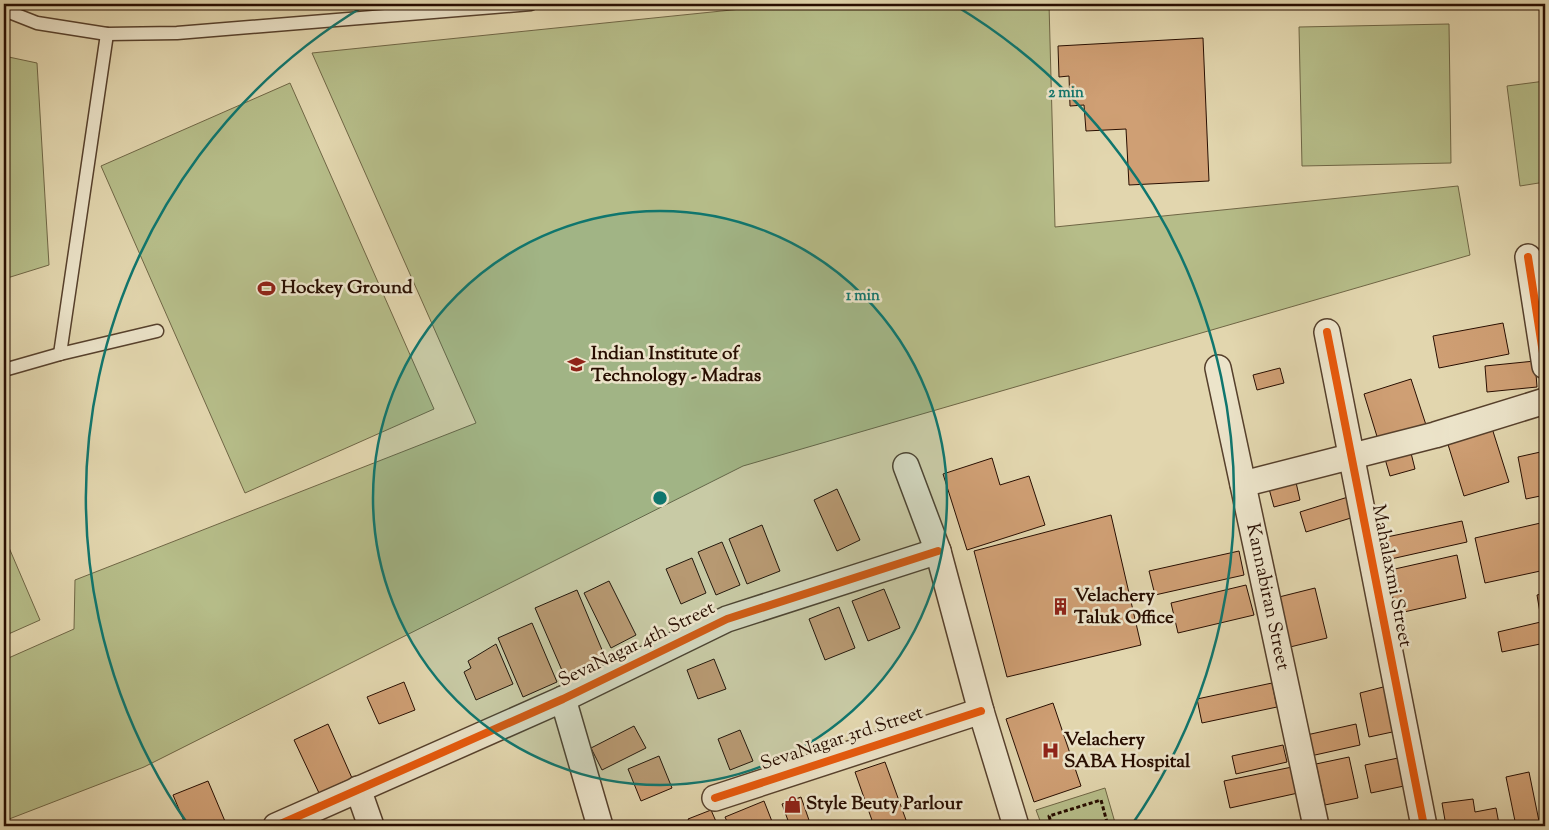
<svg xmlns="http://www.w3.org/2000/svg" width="1549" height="830" font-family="'Sorts Mill Goudy',serif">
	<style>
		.green { fill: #b6bd89; stroke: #6f6645 }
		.building { fill: #cf9f74; stroke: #280e01 }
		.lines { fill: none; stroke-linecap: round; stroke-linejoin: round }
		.lane-casing { stroke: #56402c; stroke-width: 15 }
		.street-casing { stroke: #56402c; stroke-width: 28 }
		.path { stroke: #280e01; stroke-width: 3; stroke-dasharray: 4 2.5; stroke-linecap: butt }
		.lane { stroke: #ece4ca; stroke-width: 12 }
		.street { stroke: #ece4ca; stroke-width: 25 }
		.cycleway-casing { stroke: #ece4ca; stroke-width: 11 }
		.cycleway { stroke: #e8590c; stroke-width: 8 }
		.ring { fill: none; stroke: #0f766e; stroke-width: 2.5 }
		.labels { text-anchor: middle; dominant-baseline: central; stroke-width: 5; stroke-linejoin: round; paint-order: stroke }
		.poi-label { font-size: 19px; font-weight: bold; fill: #280e01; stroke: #ece4ca; text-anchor: start }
		.street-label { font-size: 19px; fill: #280e01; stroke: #ece4ca }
		.centre { fill: #0f766e; stroke: #ece4ca; stroke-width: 2.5 }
		.ring-label { font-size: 15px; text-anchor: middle; font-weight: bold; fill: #0f766e; stroke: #ece4ca; stroke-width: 5; stroke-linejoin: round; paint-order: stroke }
	</style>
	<rect width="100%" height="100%" fill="#e2d6ae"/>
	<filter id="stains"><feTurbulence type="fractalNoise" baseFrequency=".004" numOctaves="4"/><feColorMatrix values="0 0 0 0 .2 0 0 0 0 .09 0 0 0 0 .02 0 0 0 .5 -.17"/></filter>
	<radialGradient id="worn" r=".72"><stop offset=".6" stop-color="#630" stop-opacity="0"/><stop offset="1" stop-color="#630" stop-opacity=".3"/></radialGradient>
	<!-- green -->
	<g class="green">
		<path d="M790 4H1049L1055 227 1458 186 1470 255 743 466 144 767 4 821V660L74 629 75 580 476 423 312 53Z"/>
		<path d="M1449 24 1451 163 1302 166 1299 27Z"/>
		<path d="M4 56 37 63 49 265 4 279Z"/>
		<path d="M1545 81V182L1520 186 1507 86Z"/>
		<path d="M290 83 434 409 245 493 101 166Z"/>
		<path d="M4 536 40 620 4 636Z"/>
		<path d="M1105 788 1116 826H1042L1036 810Z"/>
	</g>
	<!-- building -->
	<g class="building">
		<path d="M1203 38 1209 181 1129 185 1126 129 1086 131 1084 105 1070 106 1069 76 1059 77 1058 46Z"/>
		<path d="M1545 255V286L1537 258Z"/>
		<path d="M1503 323 1509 354 1439 368 1433 336Z"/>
		<path d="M1535 361 1537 387 1487 392 1485 366Z"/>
		<path d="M1280 368 1284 383 1257 390 1253 375Z"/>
		<path d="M1411 379 1427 428 1379 443 1364 394Z"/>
		<path d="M1491 425 1509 482 1464 496 1446 438Z"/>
		<path d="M1409 445 1415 469 1390 476 1383 452Z"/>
		<path d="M1545 451V495L1526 499 1518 457Z"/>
		<path d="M992 458 1000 485 1029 476 1045 525 967 550 943 474Z"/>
		<path d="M1295 478 1300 500 1274 507 1268 485Z"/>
		<path d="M837 489 860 540 837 551 814 500Z"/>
		<path d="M1348 497 1354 517 1306 532 1300 512Z"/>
		<path d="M1111 515 1141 645 1007 677 974 551Z"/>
		<path d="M1462 521 1467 542 1391 559 1387 537Z"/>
		<path d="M1545 522V570L1485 583 1475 538Z"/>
		<path d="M762 525 780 571 747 584 729 539Z"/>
		<path d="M722 542 740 585 716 595 698 552Z"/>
		<path d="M1239 551 1244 575 1155 595 1149 571Z"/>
		<path d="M1457 555 1466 598 1395 614 1386 571Z"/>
		<path d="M692 558 706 593 681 604 666 569Z"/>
		<path d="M609 581 636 635 611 648 584 593Z"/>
		<path d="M1246 585 1254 615 1178 633 1171 603Z"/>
		<path d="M1315 588 1327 638 1286 648 1275 598Z"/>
		<path d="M884 589 900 628 868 641 852 601Z"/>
		<path d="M577 590 605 657 564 675 535 608Z"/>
		<path d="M1545 593V612L1540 613 1537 595Z"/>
		<path d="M839 607 855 648 825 660 809 619Z"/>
		<path d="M1545 621V643L1502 652 1498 632Z"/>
		<path d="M532 623 557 682 523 697 498 638Z"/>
		<path d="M496 644 513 684 476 700 464 672 471 668 468 661Z"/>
		<path d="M714 659 726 689 698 699 687 670Z"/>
		<path d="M404 682 415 710 379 724 367 697Z"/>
		<path d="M1272 683 1277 707 1202 723 1197 699Z"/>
		<path d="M1387 686 1397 731 1369 737 1360 693Z"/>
		<path d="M1053 703 1081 786 1034 802 1006 719Z"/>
		<path d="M328 724 352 778 319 793 294 740Z"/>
		<path d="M1356 724 1360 745 1306 757 1302 736Z"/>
		<path d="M634 726 646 748 602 770 591 748Z"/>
		<path d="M740 730 753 761 730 770 718 739Z"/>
		<path d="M1283 745 1287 762 1236 774 1232 756Z"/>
		<path d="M659 756 672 788 641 801 628 769Z"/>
		<path d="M1349 757 1358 798 1325 805 1316 764Z"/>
		<path d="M1398 758 1404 786 1371 793 1365 765Z"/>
		<path d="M885 762 906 820 889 826H874L855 772Z"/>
		<path d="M1292 767 1298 793 1230 808 1224 781Z"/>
		<path d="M1529 772 1540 826H1516L1506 777Z"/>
		<path d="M208 781 227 826H186L173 795Z"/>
		<path d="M801 797 811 826H790L782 804Z"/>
		<path d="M1473 799 1475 812 1496 808 1499 824 1446 826 1442 803Z"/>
		<path d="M764 801 773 824 729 826 725 817Z"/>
		<path d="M711 810 718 826H691L688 819Z"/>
	</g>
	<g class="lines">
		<defs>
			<g id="lane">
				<path d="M4 10 37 23 107 34 177 33 531 4"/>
				<path d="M60 354 107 34"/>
				<path d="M4 370 60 354 157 331"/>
			</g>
			<g id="street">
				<path d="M1528 257 1545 366"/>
				<path d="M1327 332 1424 826"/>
				<path d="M1218 368 1316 826"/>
				<path d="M906 466 938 551 981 711 1016 826"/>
				<path d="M1243 484 1435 435 1545 401"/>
				<path d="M563 699 600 826"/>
				<path d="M358 789 371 826"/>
				<path d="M715 798 981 711"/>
				<path d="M276 826 563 699 727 619 938 551"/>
			</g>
		</defs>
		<!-- lane casing -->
		<use href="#lane" class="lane-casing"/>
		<!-- street casing -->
		<use href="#street" class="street-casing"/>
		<!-- path -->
		<path class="path" d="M1052 826 1049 816 1101 800 1108 826"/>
		<!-- lane -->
		<use href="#lane" class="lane"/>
		<!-- street -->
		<use href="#street" class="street"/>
		<defs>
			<g id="cycleway">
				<path d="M1528 257 1545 366"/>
				<path d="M1327 332 1424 826"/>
				<path d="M715 798 981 711"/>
				<path d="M276 826 563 699 727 619 938 551"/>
			</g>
		</defs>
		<!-- cycleway casing -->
		<use href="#cycleway" class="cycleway-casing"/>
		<!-- cycleway -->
		<use href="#cycleway" class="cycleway"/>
	</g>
	<!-- distance rings -->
	<circle cx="660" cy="498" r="287" fill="#0f766e" fill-opacity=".12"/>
	<g class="ring">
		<circle cx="660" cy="498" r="287"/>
		<path d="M187 823A574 574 0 0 1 364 6M956 6A574 574 0 0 1 1133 823"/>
	</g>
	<!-- icons -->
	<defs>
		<symbol id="stadium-bare" viewBox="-9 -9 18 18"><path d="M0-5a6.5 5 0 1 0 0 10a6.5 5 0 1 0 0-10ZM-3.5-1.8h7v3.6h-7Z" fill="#8f2418" stroke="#ece4ca" stroke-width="2.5" paint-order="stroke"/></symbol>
		<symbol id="university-bare" viewBox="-9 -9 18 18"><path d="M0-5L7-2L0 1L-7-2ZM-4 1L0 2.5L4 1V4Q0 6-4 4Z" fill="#8f2418" stroke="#ece4ca" stroke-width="2.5" paint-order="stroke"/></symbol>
		<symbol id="building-bare" viewBox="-9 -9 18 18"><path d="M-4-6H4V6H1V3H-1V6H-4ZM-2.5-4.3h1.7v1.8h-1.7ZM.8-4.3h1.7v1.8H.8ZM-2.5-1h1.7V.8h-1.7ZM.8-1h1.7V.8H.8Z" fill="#8f2418" stroke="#ece4ca" stroke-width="2.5" paint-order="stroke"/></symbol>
		<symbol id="hospital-bare" viewBox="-9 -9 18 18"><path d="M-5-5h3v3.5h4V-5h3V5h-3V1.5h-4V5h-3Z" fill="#8f2418" stroke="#ece4ca" stroke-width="2.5" paint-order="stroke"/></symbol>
		<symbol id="shop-bare" viewBox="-9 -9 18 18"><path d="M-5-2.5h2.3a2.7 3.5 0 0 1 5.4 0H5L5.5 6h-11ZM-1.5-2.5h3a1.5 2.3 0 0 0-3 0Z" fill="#8f2418" stroke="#ece4ca" stroke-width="2.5" paint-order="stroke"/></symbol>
	</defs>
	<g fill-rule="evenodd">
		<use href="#stadium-bare" x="254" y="276" width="25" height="25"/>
		<use href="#university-bare" x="564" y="352" width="25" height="25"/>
		<use href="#building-bare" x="1048" y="594" width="25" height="25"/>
		<use href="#hospital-bare" x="1038" y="738" width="25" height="25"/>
		<use href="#shop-bare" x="780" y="792" width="25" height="25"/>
	</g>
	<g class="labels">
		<!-- poi labels -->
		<g class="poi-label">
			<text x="281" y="288">Hockey Ground</text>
			<text x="591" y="354">Indian Institute of<tspan x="591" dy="22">Technology - Madras</tspan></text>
			<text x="1074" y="596">Velachery<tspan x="1074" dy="22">Taluk Office</tspan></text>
			<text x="1064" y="740">Velachery<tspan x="1064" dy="22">SABA Hospital</tspan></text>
			<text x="806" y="804">Style Beuty Parlour</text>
		</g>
		<!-- street labels -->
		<g class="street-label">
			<text transform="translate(1391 576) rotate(79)">Mahalaxmi Street</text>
			<text transform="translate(1267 597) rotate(78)">Kannabiran Street</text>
			<text transform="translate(637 645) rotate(-26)">SevaNagar 4th Street</text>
			<text transform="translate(842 739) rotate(-18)">SevaNagar 3rd Street</text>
		</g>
	</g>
	<circle cx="660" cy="498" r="8" class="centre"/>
	<g class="ring-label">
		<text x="1066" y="97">2 min</text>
		<text x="863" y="300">1 min</text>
	</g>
	<!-- margin -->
	<rect width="1549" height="830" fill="none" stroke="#e2d6ae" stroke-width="20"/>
	<rect x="5" y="5" width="1539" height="820" fill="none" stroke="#280e01" stroke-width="2.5"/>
	<rect x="10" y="10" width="1529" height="810" fill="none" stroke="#280e01"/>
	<rect width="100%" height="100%" filter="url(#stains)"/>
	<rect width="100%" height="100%" fill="url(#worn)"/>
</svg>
